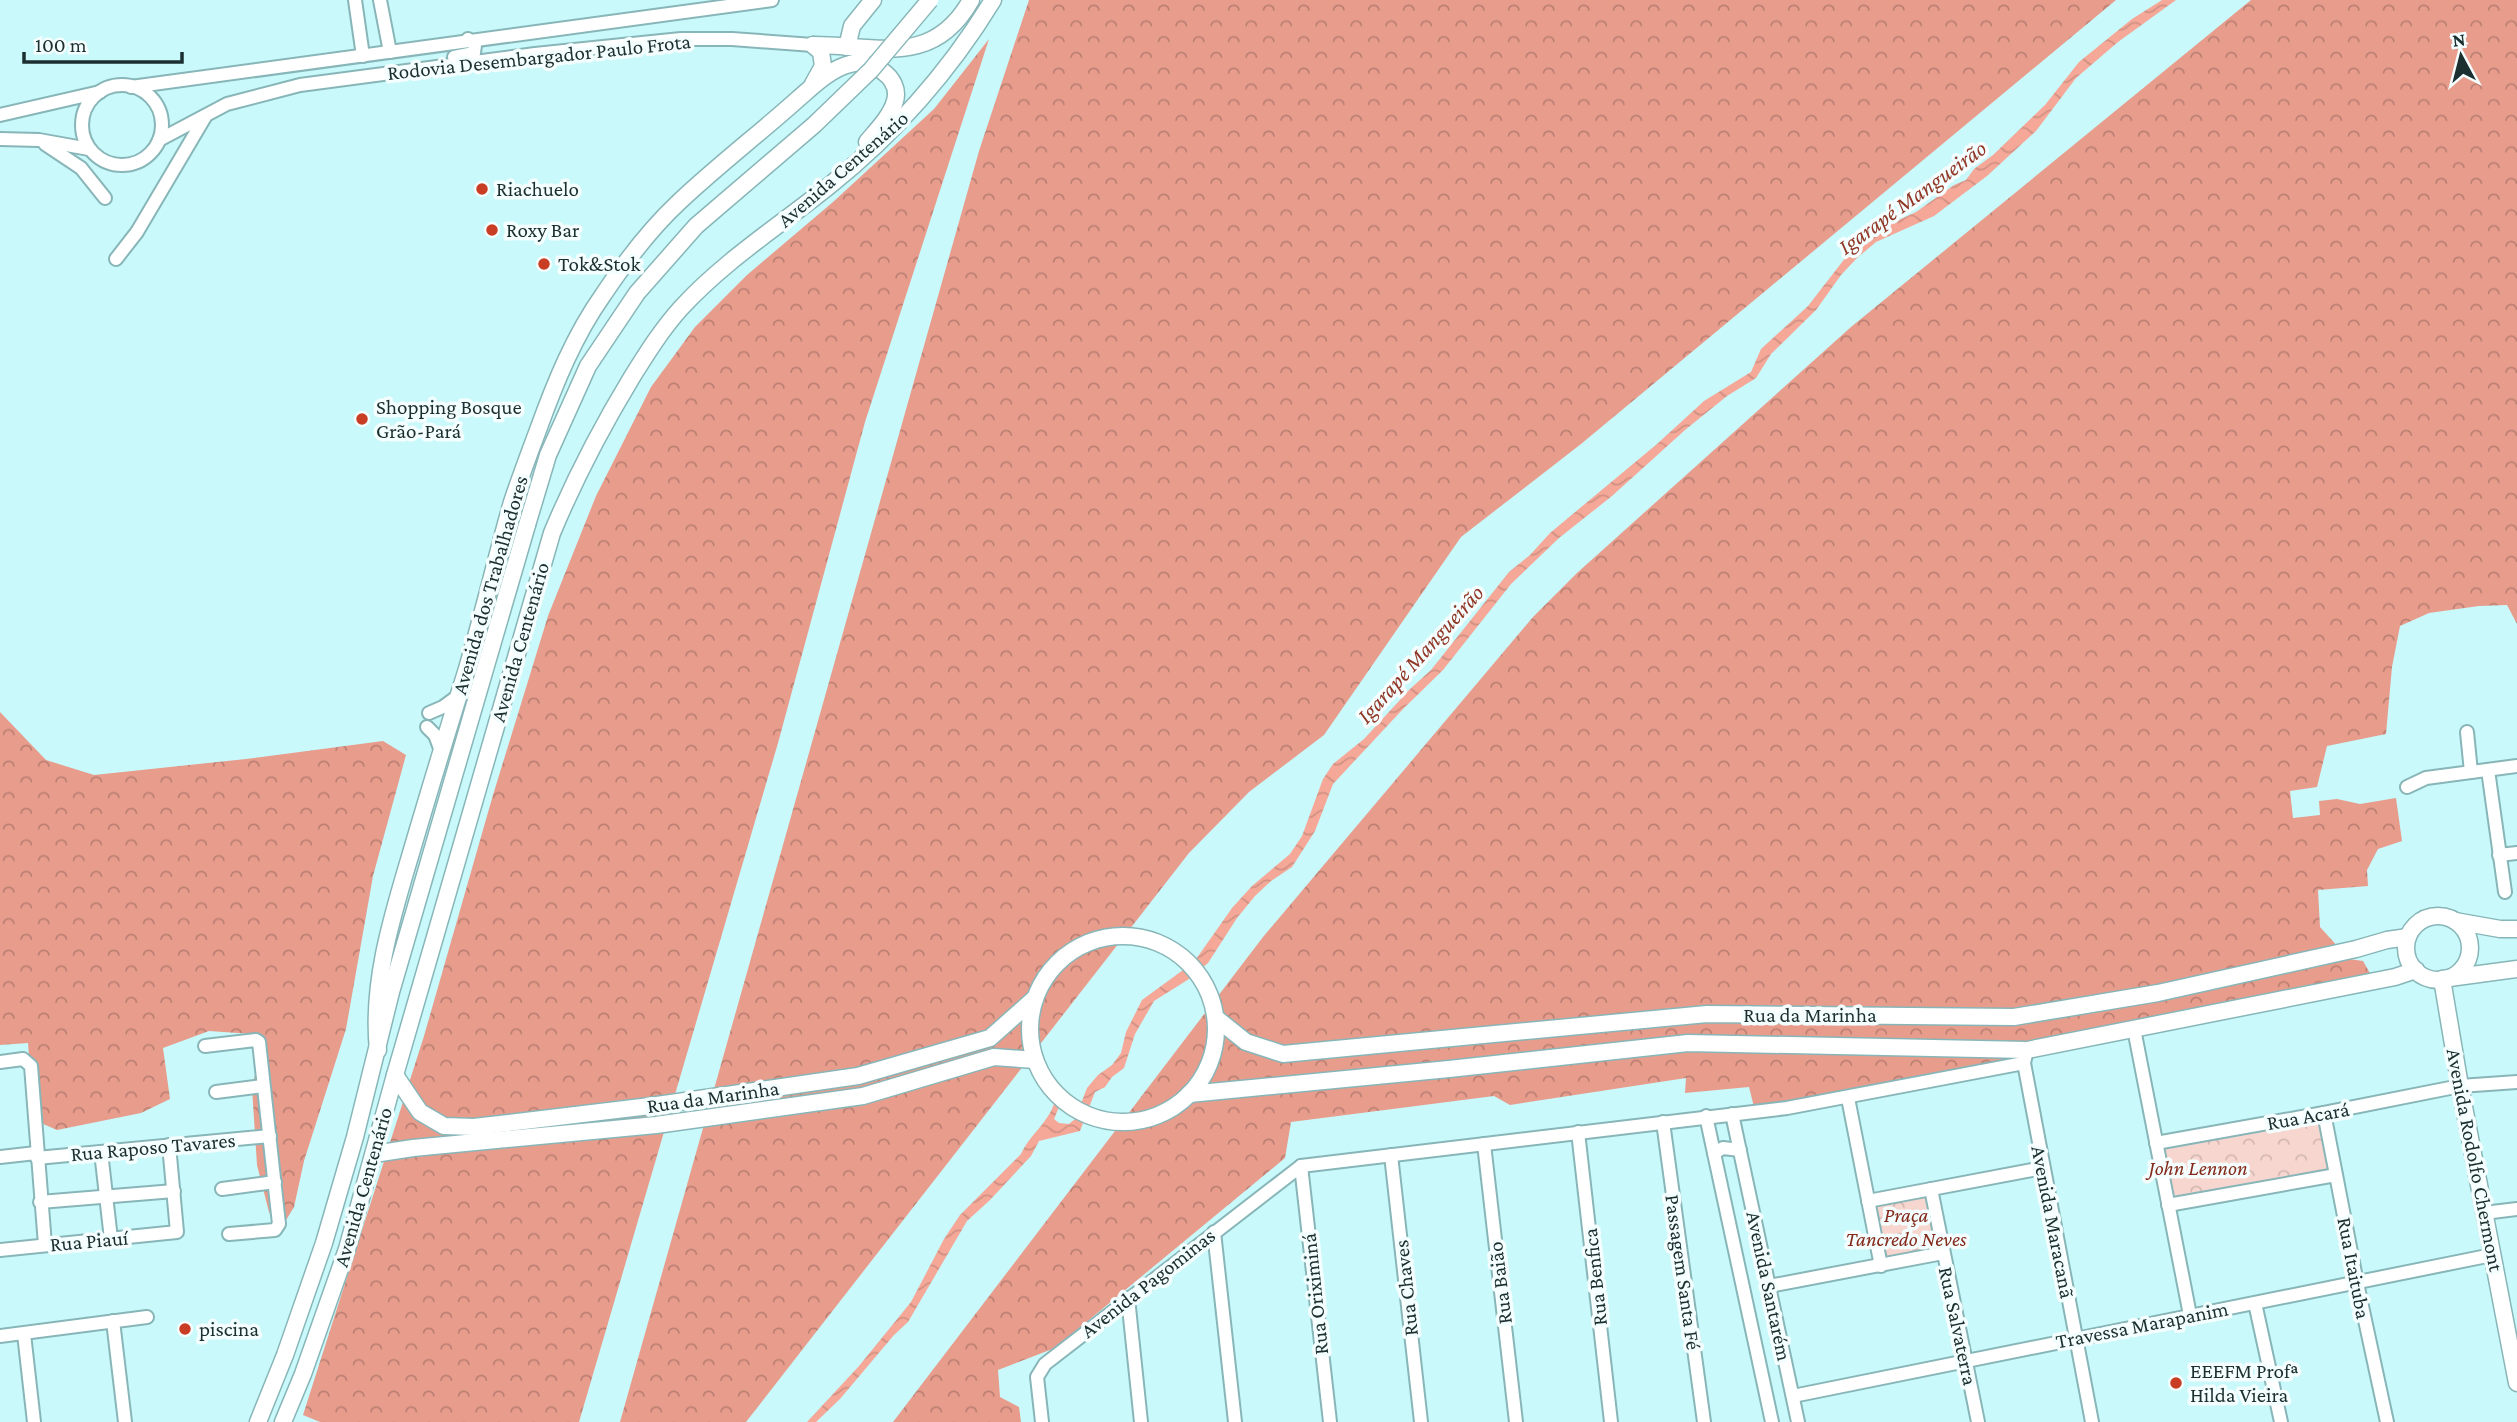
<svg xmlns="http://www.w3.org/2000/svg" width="2517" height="1422" font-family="'Crimson Pro',serif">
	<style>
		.forest { fill: url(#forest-crowns) }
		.park { fill: url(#park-crowns) }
		.water { fill: url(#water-waves) }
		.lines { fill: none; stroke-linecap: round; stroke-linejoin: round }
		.minor-casing { stroke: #88b6b8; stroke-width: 16 }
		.major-casing { stroke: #88b6b8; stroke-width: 19 }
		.minor { stroke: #fff; stroke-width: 12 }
		.major { stroke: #fff; stroke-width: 16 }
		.major-bridge-casing { stroke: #88b6b8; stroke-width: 19; stroke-linecap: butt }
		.major-bridge { stroke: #fff; stroke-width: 16 }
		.poi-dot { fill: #c83d24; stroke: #f5fefe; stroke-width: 2.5 }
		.labels { text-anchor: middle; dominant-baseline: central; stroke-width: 7; stroke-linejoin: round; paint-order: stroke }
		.street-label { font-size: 21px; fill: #1c2f30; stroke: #f5fefe }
		.poi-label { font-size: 21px; fill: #1c2f30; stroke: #f5fefe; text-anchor: start }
		.park-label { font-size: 21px; font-style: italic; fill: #832a1b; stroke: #f5fefe }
		.water-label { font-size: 23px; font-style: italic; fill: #903726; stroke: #f5fefe }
	</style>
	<defs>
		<pattern id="forest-crowns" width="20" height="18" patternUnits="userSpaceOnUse" patternTransform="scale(1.75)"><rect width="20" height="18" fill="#e89c8c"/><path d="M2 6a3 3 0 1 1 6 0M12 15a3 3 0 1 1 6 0" fill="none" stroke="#bb8073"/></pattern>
		<pattern id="park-crowns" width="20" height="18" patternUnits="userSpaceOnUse" patternTransform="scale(1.75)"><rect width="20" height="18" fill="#f7d6cf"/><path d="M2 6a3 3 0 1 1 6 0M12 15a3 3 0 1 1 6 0" fill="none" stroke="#d3b8b2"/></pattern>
		<pattern id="water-waves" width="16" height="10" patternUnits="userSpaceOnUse" patternTransform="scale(1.75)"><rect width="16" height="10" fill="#f5a898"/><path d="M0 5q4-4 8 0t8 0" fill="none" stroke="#d19183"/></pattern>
	</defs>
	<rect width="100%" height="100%" fill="#c9f9fb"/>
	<!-- forest -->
	<g class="forest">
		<path d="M1029 0H2116L1581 444 1461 537 1324 735 1249 792 1189 853 746 1422H620L979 151Z"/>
		<path d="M2251 0H2517V624L2507 605 2479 606 2429 613 2400 626 2392 667 2386 734 2327 746 2317 787 2290 791 2293 818 2320 815 2319 801 2337 799 2360 804 2396 798 2402 841 2378 849 2367 870 2368 886 2318 890 2320 927 2349 959 2363 961 2375 982 2023 1057 1754 1107 1749 1087 1685 1093 1686 1078 1510 1105 1494 1096 1291 1122 1285 1158 1055 1348 998 1370 1000 1397 1019 1407 1021 1422H893L1263 937 1533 617 1577 573 1851 327Z"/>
		<path d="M989 39 865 422 778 743 579 1422H320L303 1415 424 1036 493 795 548 616 596 496 651 387 695 327 747 275 833 202 934 109Z"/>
		<path d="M0 712 46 760 94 775 246 759 383 741 406 755 373 876 346 1029 304 1161 294 1207 280 1230 269 1212 257 1165 252 1088 257 1066 252 1034 209 1031 163 1048 170 1099 141 1113 57 1130 34 1120 28 1043 0 1045Z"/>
	</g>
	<!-- park -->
	<g class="park">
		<path d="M2324 1113 2336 1175 2168 1205 2156 1143Z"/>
		<path d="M1931 1189 1943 1253 1881 1266 1868 1201Z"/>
	</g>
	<!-- water -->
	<path class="water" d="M2162 0H2176L2118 42 2076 78 2036 131 1987 176 1934 216 1876 242 1857 258 1841 275 1816 310 1771 354 1756 378 1727 396 1685 430 1612 496 1559 538 1511 584 1443 670 1403 709 1333 784 1315 831 1292 867 1271 881 1255 896 1237 918 1208 963 1189 979 1154 1001 1135 1034 1124 1068 1112 1077 1105 1087 1095 1092 1080 1131 1039 1141 1031 1156 990 1200 967 1221 908 1322 894 1335 840 1399 816 1422H807L859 1366 911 1302 944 1239 960 1215 1021 1154C1031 1132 1053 1120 1056 1095L1059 1107 1054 1119 1059 1123 1069 1124 1075 1119 1087 1088 1098 1075 1112 1065 1121 1053 1126 1032 1142 1000 1194 962 1232 908 1252 886 1290 854 1302 836 1323 779 1333 764 1364 739 1410 689 1431 670 1509 572 1530 555 1550 533 1657 444 1704 401 1751 372 1761 349 1808 306 1853 248 1888 225 1916 212 1954 185 1966 180 1974 169 1993 155 2045 105 2079 62 2132 19Z"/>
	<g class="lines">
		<defs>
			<g id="minor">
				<path d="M355 0 363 56"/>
				<path d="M380 0 390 52"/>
				<path d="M454 57 474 53 475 45 468 39"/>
				<circle cx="122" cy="125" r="40"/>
				<path d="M131 87 772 0"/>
				<path d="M0 115 100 92"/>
				<path d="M0 139 39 140 89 149"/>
				<path d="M159 140 227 104 300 85 535 54 681 39H732L813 45"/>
				<path d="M45 144 81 168 105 198"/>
				<path d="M116 259 137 232 205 117"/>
				<path d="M429 713 443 707 458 696"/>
				<path d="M427 727 435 735 441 751"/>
				<path d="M2467 732 2471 772"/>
				<path d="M2488 770 2505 892"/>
				<path d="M2407 787 2426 778 2517 766"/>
				<path d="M2499 855 2517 853"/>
				<path d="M2134 1029 2190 1315"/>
				<path d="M205 1046 256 1040 259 1042 279 1224 275 1230 229 1234"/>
				<path d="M0 1062 23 1059 31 1066 45 1245"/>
				<path d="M2024 1063 2092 1422"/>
				<path d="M216 1092 263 1086"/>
				<path d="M1848 1098 1881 1266"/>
				<path d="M2324 1113 2357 1283 2387 1422"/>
				<path d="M1732 1114 1798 1422"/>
				<path d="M1706 1116 1772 1422"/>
				<path d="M1663 1122 1704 1422"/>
				<path d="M1578 1132 1611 1422"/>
				<path d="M2156 1143 2324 1113 2460 1086 2517 1082"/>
				<path d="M1484 1144 1516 1422"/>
				<path d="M101 1152 111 1239"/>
				<path d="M1714 1153 1723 1148 1740 1150"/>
				<path d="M1391 1155 1421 1422"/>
				<path d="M0 1157 36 1153"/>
				<path d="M37 1158 270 1136"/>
				<path d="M1301 1166 1787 1108 2024 1063 2027 1050"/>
				<path d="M1301 1166 1330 1422"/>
				<path d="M222 1189 275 1182"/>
				<path d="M1931 1189 1978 1422"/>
				<path d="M1868 1201 2043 1168"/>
				<path d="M40 1202 174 1191"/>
				<path d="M2168 1205 2336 1175"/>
				<path d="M2484 1213 2517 1209"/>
				<path d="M1214 1232 1235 1422"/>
				<path d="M0 1250 177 1232 169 1145"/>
				<path d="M1769 1286 1943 1253"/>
				<path d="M1128 1298 1141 1422"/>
				<path d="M2255 1303 2281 1422"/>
				<path d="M113 1321 125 1422"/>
				<path d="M24 1334 34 1422"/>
				<path d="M0 1336 147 1317"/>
				<path d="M1793 1396 2492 1255"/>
				<path d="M1042 1422 1037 1377 1045 1364 1301 1166"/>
			</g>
			<g id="major">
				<path d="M813 45C876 45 933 68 971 0"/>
				<path d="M813 45 821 52 823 66 813 84"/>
				<path d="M847 47 852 26 873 0"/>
				<circle cx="2438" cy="948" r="32"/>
				<path d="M2455 921 2500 929H2517"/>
				<circle cx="1123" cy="1029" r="93"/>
				<path d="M2517 969 2442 979 2460 1086 2517 1383"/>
				<path d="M1216 1018 1246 1042 1283 1054 1707 1014 2014 1017 2158 993 2356 949 2387 940 2408 937"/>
				<path d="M378 1050C371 983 392 917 411 853 429 792 447 732 466 672 483 615 496 558 512 502 520 478 529 454 538 430 555 383 574 336 603 295 625 262 650 229 679 202 717 166 759 134 798 99 813 86 830 69 850 64 870 58 902 77 895 101 891 116 877 130 867 142"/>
				<path d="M395 1075 420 1112 444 1126 474 1127 650 1106 858 1076 990 1038 1035 998"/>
				<path d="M1189 1094 1449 1069 1688 1043 2027 1050 2395 977 2416 970"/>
				<path d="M374 1154 413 1148 656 1125 863 1096 994 1057 1035 1060"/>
				<path d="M258 1422 285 1355 324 1243 355 1137 391 992 527 525"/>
				<path d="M283 1422 303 1374 347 1249 395 1075 552 533C575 478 601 428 632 377 647 353 662 329 681 308 724 261 779 226 829 186 894 134 949 72 993 0"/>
			</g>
		</defs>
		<!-- minor casing -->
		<use href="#minor" class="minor-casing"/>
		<!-- major casing -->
		<use href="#major" class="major-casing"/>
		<!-- minor -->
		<use href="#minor" class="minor"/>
		<!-- major -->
		<use href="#major" class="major"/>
		<defs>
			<path id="major-bridge" d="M527 525 548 455 588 366 637 293 696 226 814 125 871 70 930 0"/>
		</defs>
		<!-- major-bridge casing -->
		<use href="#major-bridge" class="major-bridge-casing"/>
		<!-- major-bridge -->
		<use href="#major-bridge" class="major-bridge"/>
	</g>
	<!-- markers -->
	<g class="poi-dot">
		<circle cx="482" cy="189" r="7"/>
		<circle cx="492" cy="230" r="7"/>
		<circle cx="544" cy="264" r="7"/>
		<circle cx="362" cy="419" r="7"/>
		<circle cx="185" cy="1329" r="7"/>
		<circle cx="2176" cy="1383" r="7"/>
	</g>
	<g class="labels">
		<!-- street labels -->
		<g class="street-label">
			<text transform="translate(539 57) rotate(-6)">Rodovia Desembargador Paulo Frota</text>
			<text transform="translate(843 169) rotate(-41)">Avenida Centenário</text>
			<text transform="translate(490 585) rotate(-74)">Avenida dos Trabalhadores</text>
			<text transform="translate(520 642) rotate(-74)">Avenida Centenário</text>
			<text x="1810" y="1015">Rua da Marinha</text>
			<text transform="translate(713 1097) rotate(-8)">Rua da Marinha</text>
			<text transform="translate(2308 1116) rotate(-10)">Rua Acará</text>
			<text transform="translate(153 1147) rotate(-5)">Rua Raposo Tavares</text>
			<text transform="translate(2475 1160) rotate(79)">Avenida Rodolfo Chermont</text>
			<text transform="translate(363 1187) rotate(-74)">Avenida Centenário</text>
			<text transform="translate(2053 1222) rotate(79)">Avenida Maracanã</text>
			<text transform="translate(89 1241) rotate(-5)">Rua Piauí</text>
			<text transform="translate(2354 1268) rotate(79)">Rua Itaituba</text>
			<text transform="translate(1683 1272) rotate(82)">Passagem Santa Fé</text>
			<text transform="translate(1595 1277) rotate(-96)">Rua Benfica</text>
			<text transform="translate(1148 1283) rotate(-38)">Avenida Pagominas</text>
			<text transform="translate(1500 1283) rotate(-97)">Rua Baião</text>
			<text transform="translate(1769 1286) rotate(78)">Avenida Santarém</text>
			<text transform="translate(1406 1288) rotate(-96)">Rua Chaves</text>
			<text transform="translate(1315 1294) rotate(-96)">Rua Oriximiná</text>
			<text transform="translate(2142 1325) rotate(-11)">Travessa Marapanim</text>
			<text transform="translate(1958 1326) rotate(78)">Rua Salvaterra</text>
		</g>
		<!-- poi labels -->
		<g class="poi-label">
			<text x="496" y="189">Riachuelo</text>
			<text x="506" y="230">Roxy Bar</text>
			<text x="558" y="264">Tok&amp;Stok</text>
			<text x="376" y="407">Shopping Bosque<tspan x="376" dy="24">Grão-Pará</tspan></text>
			<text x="199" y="1329">piscina</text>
			<text x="2190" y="1371">EEEFM Profª<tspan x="2190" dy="24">Hilda Vieira</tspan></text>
		</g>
		<!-- park labels -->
		<g class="park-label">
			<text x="2198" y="1168">John Lennon</text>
			<text x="1906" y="1215">Praça<tspan x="1906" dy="24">Tancredo Neves</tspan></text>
		</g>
		<!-- water labels -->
		<g class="water-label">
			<text transform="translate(1912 197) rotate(-36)">Igarapé Mangueirão</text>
			<text transform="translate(1420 654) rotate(-48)">Igarapé Mangueirão</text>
		</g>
	</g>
	<!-- north arrow -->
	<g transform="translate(2461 56) rotate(353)" stroke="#f5fefe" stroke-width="5" paint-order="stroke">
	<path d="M0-5L12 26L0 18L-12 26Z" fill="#1c2f30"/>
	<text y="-10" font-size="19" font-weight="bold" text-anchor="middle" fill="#1c2f30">N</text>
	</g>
	<!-- scale -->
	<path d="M24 52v10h158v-10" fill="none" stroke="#1c2f30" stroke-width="3.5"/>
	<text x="35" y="52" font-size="21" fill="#1c2f30" stroke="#f5fefe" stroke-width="5" paint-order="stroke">100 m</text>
</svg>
